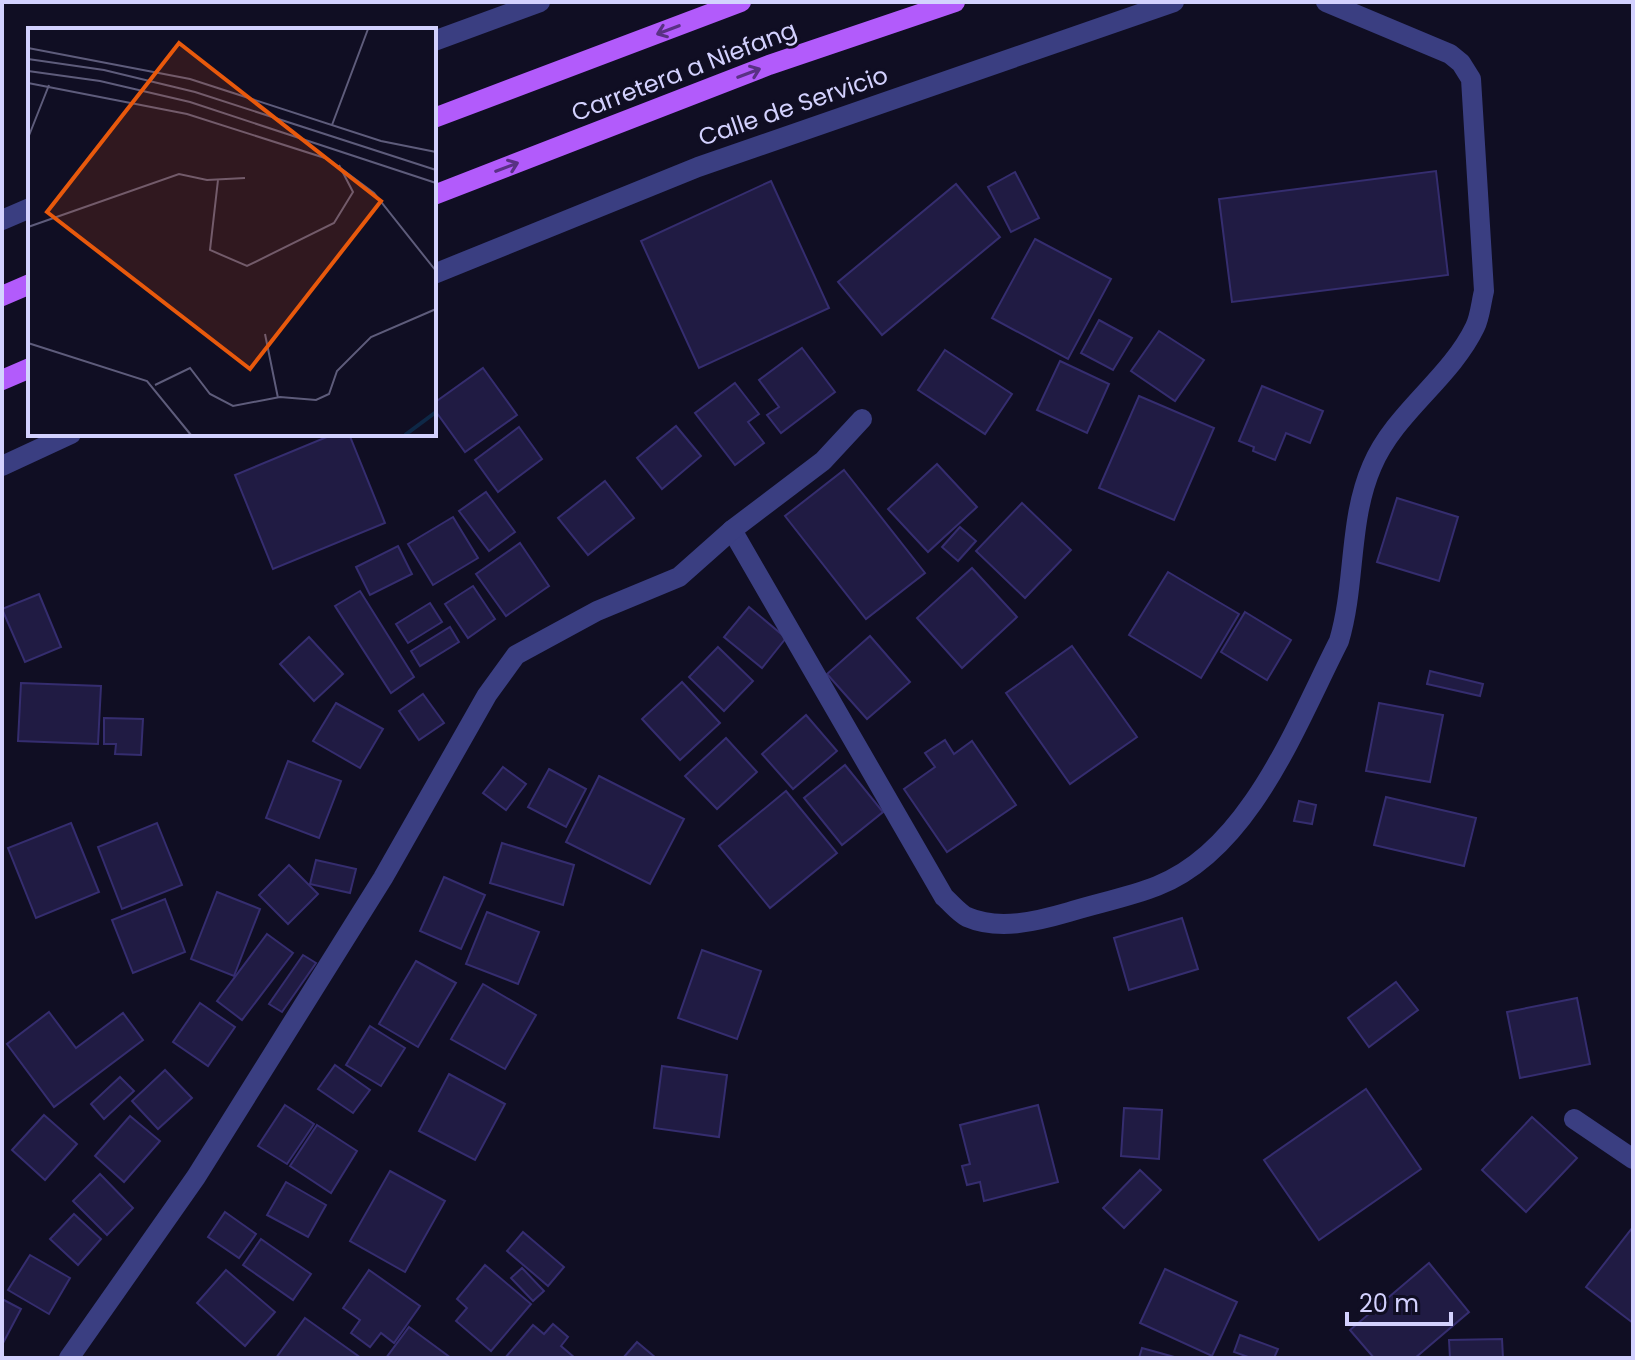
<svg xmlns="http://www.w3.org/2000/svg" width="1635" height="1360" font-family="Poppins,sans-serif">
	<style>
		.building { fill: #201b43; stroke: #352d6f; stroke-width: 2 }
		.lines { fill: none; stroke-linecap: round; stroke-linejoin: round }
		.minor { stroke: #3a3e81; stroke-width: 20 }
		.primary { stroke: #b25bfb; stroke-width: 20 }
		.oneway { stroke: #593184 }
		.labels { text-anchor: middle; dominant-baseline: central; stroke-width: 6; stroke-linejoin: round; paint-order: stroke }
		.street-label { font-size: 24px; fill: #d3d1fe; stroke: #100e23 }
		.inset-river { fill: none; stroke: #0e2847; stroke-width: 4 }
		.inset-road { fill: none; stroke: #5e5c7b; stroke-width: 2 }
		.view { fill: #e8590c; fill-opacity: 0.15; stroke: #e8590c; stroke-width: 4 }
		.inset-edge { fill: none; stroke: #d3d1fe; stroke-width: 4 }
	</style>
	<rect width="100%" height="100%" fill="#100e23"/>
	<!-- building -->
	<g class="building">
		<path d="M1436 171 1448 275 1232 302 1219 199Z"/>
		<path d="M1015 172 1039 218 1011 232 988 187Z"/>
		<path d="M771 181 829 308 699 368 641 241Z"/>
		<path d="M956 184 1000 237 882 335 838 282Z"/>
		<path d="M1035 239 1111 279 1068 359 992 318Z"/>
		<path d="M1099 320 1132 338 1113 370 1081 353Z"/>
		<path d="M1159 331 1204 360 1175 401 1131 371Z"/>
		<path d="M802 348 835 392 781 433 767 415 779 407 759 380Z"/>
		<path d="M945 350 1012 394 985 434 918 390Z"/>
		<path d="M1060 361 1109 384 1087 433 1037 410Z"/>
		<path d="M483 368 517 415 465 452 434 409V403Z"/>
		<path d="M735 383 759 414 748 422 764 443 735 465 695 413Z"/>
		<path d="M1262 386 1323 411 1310 443 1286 433 1275 460 1253 451 1254 447 1239 441Z"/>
		<path d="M1139 396 1214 428 1174 520 1099 488Z"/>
		<path d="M676 426 701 456 662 489 637 458Z"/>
		<path d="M519 427 542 459 498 492 475 460Z"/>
		<path d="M334 434H349L385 523 273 569 235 475Z"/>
		<path d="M937 464 977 507 928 552 888 509Z"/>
		<path d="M844 470 925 573 866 619 785 516Z"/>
		<path d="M605 481 634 518 588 555 558 518Z"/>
		<path d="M486 492 515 532 489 551 459 511Z"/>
		<path d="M1397 498 1458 517 1439 581 1377 562Z"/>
		<path d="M1022 503 1071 550 1025 598 976 551Z"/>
		<path d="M453 517 478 558 433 585 408 544Z"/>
		<path d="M960 527 976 541 958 561 942 547Z"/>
		<path d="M520 543 549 586 506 616 476 574Z"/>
		<path d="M398 546 412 574 370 595 356 567Z"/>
		<path d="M972 568 1017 617 962 668 917 618Z"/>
		<path d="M1168 572 1239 614 1201 678 1129 635Z"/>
		<path d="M473 586 495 619 468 638 445 604Z"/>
		<path d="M360 591 414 677 391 693 335 606Z"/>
		<path d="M39 594 61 647 25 662 2 609Z"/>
		<path d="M430 603 442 622 408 643 396 624Z"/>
		<path d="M749 607 786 638 762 668 724 637Z"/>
		<path d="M1245 612 1291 640 1267 680 1221 652Z"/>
		<path d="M450 627 459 642 420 666 411 651Z"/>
		<path d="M870 636 910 682 867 719 827 674Z"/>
		<path d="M309 637 343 674 314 701 280 664Z"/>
		<path d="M1072 646 1137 737 1070 784 1006 693Z"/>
		<path d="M718 647 753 681 724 711 689 677Z"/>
		<path d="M1430 671 1483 684 1480 696 1427 684Z"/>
		<path d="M682 682 720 723 680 760 642 719Z"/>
		<path d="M21 683 101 686 98 744 18 741Z"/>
		<path d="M423 694 444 723 419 740 399 711Z"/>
		<path d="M336 703 383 729 360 768 313 741Z"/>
		<path d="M1379 703 1443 715 1430 782 1366 771Z"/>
		<path d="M806 715 837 751 793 789 762 754Z"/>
		<path d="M104 718 143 719 141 755 115 754 116 744H104Z"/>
		<path d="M726 738 757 772 717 809 685 776Z"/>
		<path d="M945 740 954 754 972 741 1016 805 947 852 904 789 935 767 925 753Z"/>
		<path d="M288 761 341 781 319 838 266 818Z"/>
		<path d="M845 765 883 812 842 845 804 798Z"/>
		<path d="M503 767 526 784 506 810 483 793Z"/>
		<path d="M549 769 586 789 566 827 528 807Z"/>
		<path d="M599 776 684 819 650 884 566 842Z"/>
		<path d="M786 791 837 853 770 908 719 846Z"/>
		<path d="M1386 797 1476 818 1464 866 1374 845Z"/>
		<path d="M1299 801 1316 805 1312 824 1294 821Z"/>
		<path d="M71 823 99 892 36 918 8 848Z"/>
		<path d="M157 823 182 885 122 909 98 847Z"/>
		<path d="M502 843 574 865 563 905 490 883Z"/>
		<path d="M316 860 356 869 350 893 310 884Z"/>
		<path d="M289 865 318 894 288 924 259 895Z"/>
		<path d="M444 877 485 895 461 949 420 931Z"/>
		<path d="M217 892 260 909 234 976 191 959Z"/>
		<path d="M165 899 185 952 133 973 112 920Z"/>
		<path d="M487 912 539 932 518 984 466 964Z"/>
		<path d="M1182 918 1198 969 1129 990 1114 938Z"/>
		<path d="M267 934 293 953 242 1020 217 1001Z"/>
		<path d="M702 950 761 971 737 1039 678 1018Z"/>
		<path d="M303 955 316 963 282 1012 269 1004Z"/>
		<path d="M416 961 456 983 418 1047 379 1024Z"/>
		<path d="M1396 982 1418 1010 1369 1047 1348 1018Z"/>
		<path d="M483 984 536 1015 505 1069 451 1039Z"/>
		<path d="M1577 998 1590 1064 1520 1078 1507 1012Z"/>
		<path d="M200 1003 235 1027 208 1066 173 1042Z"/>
		<path d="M49 1012 76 1048 123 1013 143 1040 54 1107 7 1044Z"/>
		<path d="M370 1026 405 1048 381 1086 346 1065Z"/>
		<path d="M335 1065 370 1090 353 1113 318 1089Z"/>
		<path d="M662 1066 727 1075 719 1137 654 1128Z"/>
		<path d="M165 1070 192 1098 158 1129 132 1101Z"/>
		<path d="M449 1074 505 1104 475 1160 419 1131Z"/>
		<path d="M120 1077 134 1091 104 1119 91 1104Z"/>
		<path d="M1366 1089 1421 1169 1319 1240 1264 1160Z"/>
		<path d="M285 1105 314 1124 287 1164 258 1146Z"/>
		<path d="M1038 1105 1058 1182 984 1201 980 1182 967 1185 962 1166 970 1164 960 1125Z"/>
		<path d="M1124 1108 1162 1110 1159 1159 1121 1156Z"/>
		<path d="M44 1115 77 1144 45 1180 12 1150Z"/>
		<path d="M130 1116 160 1141 124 1182 95 1156Z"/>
		<path d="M1532 1117 1577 1158 1526 1212 1482 1170Z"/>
		<path d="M317 1125 357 1151 331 1193 290 1166Z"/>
		<path d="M1140 1170 1161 1190 1124 1228 1103 1208Z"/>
		<path d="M390 1171 445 1201 405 1272 350 1241Z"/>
		<path d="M100 1174 133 1208 107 1235 73 1201Z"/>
		<path d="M286 1182 326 1205 308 1237 267 1215Z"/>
		<path d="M225 1212 256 1234 239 1258 208 1237Z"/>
		<path d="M74 1214 101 1239 78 1265 50 1239Z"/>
		<path d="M1633 1227V1323L1586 1287Z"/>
		<path d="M523 1232 564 1267 548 1286 507 1251Z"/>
		<path d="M261 1239 311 1274 293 1300 243 1265Z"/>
		<path d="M30 1255 70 1278 49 1314 8 1290Z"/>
		<path d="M1429 1263 1469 1312 1415 1358H1374L1350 1330Z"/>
		<path d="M485 1265 531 1304 491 1351 456 1321 467 1308 457 1299Z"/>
		<path d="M522 1268 544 1291 533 1301 511 1278Z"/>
		<path d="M1165 1269 1237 1302 1212 1356 1140 1323Z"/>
		<path d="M226 1270 275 1312 245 1346 197 1303Z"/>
		<path d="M369 1270 420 1306 394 1343 381 1333 370 1347 351 1333 360 1320 343 1308Z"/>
		<path d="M2 1299 21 1309 2 1345Z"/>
		<path d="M305 1318 361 1358H276Z"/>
		<path d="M553 1324 568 1337 561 1346 575 1358H505L533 1325 544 1334Z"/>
		<path d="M409 1327 451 1358H386Z"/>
		<path d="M1240 1335 1278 1349 1274 1358H1251L1234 1352Z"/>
		<path d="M1502 1339 1503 1358H1450L1449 1340Z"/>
		<path d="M637 1342 656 1358H623Z"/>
		<path d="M1142 1348 1178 1358H1139Z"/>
	</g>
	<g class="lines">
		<!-- minor -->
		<g class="minor">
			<path d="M434 41 540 2"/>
			<path d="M2 220 30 208"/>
			<path d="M434 274 698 167 1174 2"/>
			<path d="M2 466 71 434"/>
			<path d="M732 530 944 897C951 903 959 913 967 917 999 931 1038 921 1069 912 1098 903 1129 897 1157 886 1250 850 1297 723 1339 641 1356 584 1348 521 1372 466 1395 412 1450 379 1475 327 1480 317 1481 303 1484 291L1471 79 1461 63 1450 54 1326 2"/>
			<path d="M1574 1119 1633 1159"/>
			<path d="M69 1358 196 1177 383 878 487 695 516 655 597 611 679 577 732 530 823 461 862 419"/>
		</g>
		<!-- primary -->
		<g class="primary">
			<path d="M434 118 741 2"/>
			<path d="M434 195 769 65 955 2"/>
			<path d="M2 296 30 284"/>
			<path d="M2 380 30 368"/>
		</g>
	</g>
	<!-- one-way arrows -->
	<defs><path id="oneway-shaft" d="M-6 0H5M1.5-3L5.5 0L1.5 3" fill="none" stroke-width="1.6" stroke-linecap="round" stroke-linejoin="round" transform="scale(2)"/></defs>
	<g class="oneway">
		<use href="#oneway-shaft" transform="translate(668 30) rotate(159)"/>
		<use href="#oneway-shaft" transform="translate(749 73) rotate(-21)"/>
		<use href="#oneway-shaft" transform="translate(507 167) rotate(-21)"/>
	</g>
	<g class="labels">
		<!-- street labels -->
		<g class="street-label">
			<text transform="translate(684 71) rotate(-21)">Carretera a Niefang</text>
			<text transform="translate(793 106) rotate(-19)">Calle de Servicio</text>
		</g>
	</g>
	<!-- overview -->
	<g transform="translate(28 28)">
		<rect width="408" height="408" fill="#100e23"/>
		<path class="inset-river" d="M377 407 408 384"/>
		<path class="inset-road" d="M0 20 162 51 353 113 408 124M0 31 76 42 167 64 408 142M0 43 72 53 162 74 408 155M0 55 159 86 300 131 346 165 408 243M304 97 340 1M0 110 21 57M190 152 182 222 219 238 306 195 325 164 311 137M0 199 151 146 179 152 217 150M237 306 250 370M0 315 119 353 163 407M127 357 162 340 182 366 205 378 252 369 288 372 301 366 309 343 343 309 408 281"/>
		<path class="view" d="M151 15 353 173 222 341 19 184Z"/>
		<rect width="408" height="408" class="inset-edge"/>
	</g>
	<!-- border -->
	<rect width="1635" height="1360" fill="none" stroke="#d3d1fe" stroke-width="8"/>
	<!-- scale -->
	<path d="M1347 1312v12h104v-12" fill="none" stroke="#d3d1fe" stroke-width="4"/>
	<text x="1359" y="1312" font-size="24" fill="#d3d1fe" stroke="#100e23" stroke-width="6" paint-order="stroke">20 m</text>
</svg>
